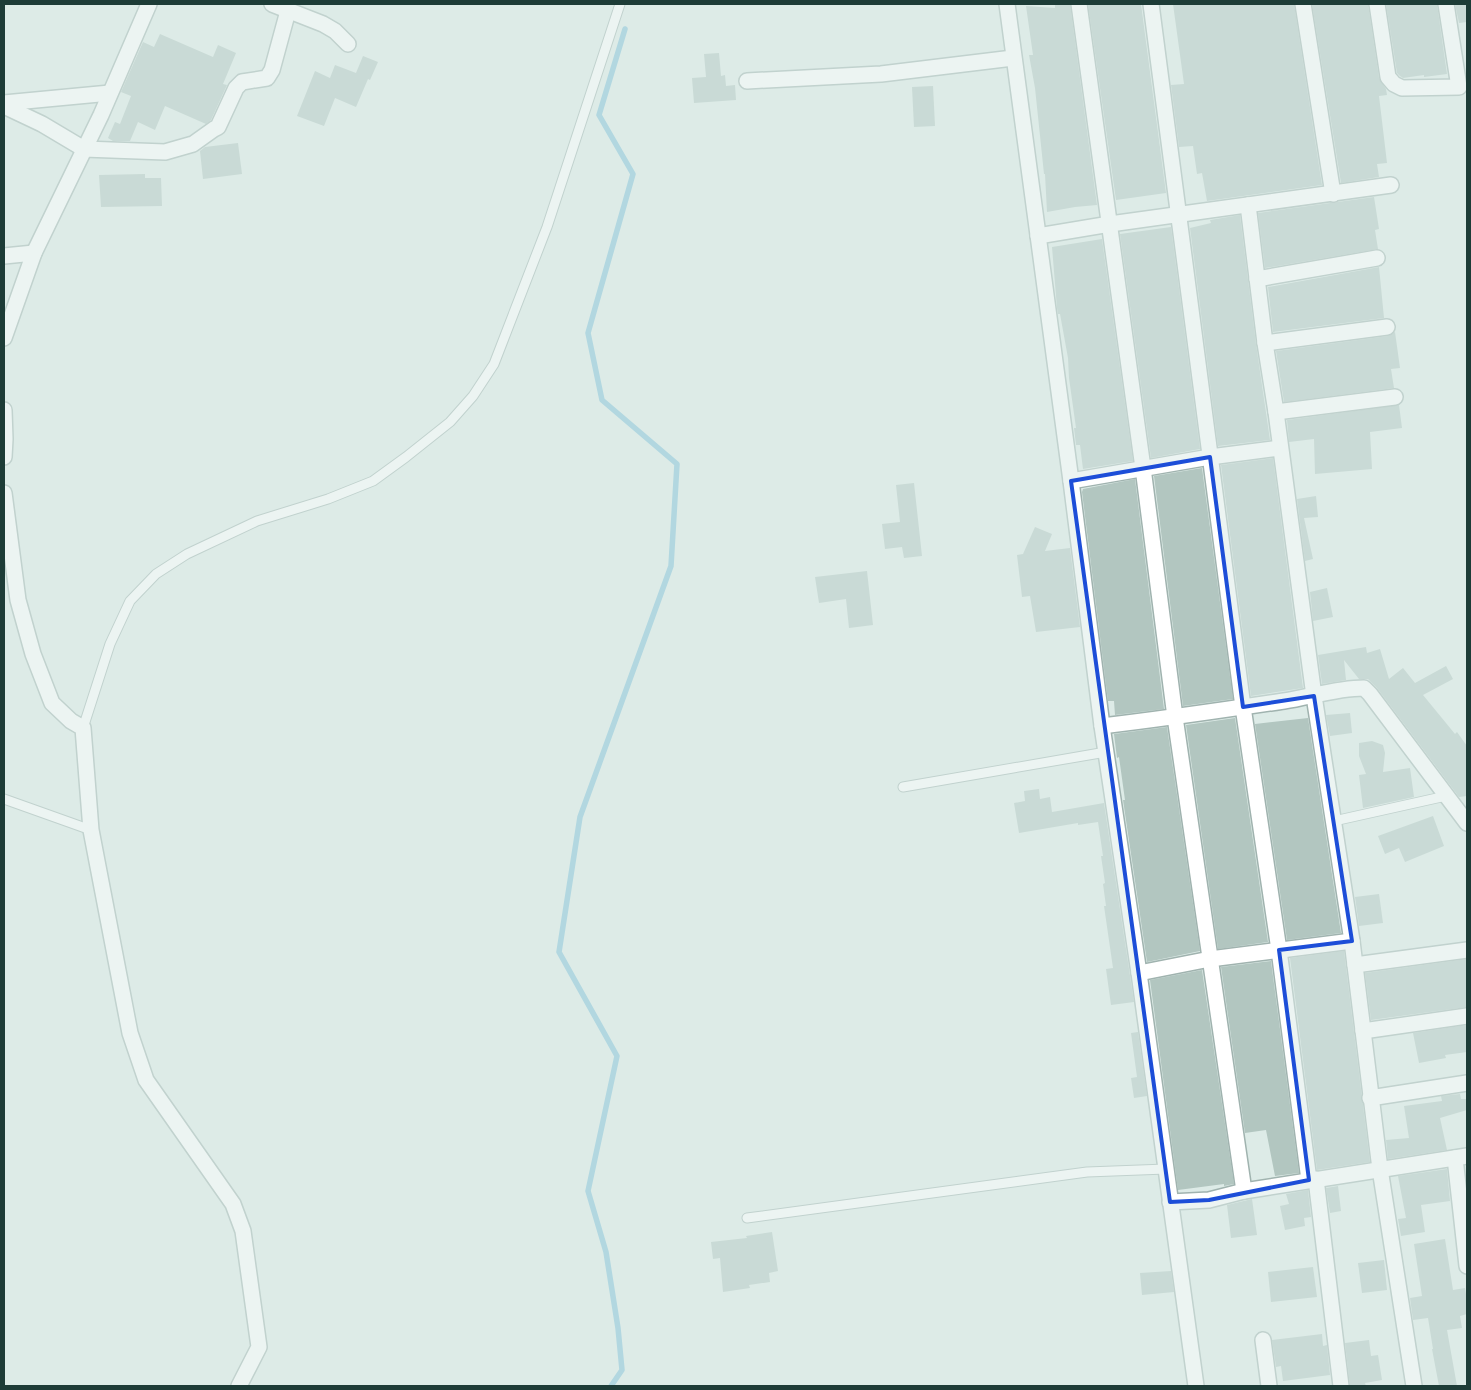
<svg xmlns="http://www.w3.org/2000/svg" width="1471" height="1390" font-family="'Varela Round',sans-serif">
	<style>
		.lines { fill: none; stroke-linecap: round; stroke-linejoin: round }
		.stream { stroke: #7ebfd7; stroke-width: 5.5 }
		.building { fill: #b2c6c0 }
		.service-casing { stroke: #a0b3af; stroke-width: 11 }
		.minor-casing { stroke: #a0b3af; stroke-width: 18 }
		.service { stroke: #fff; stroke-width: 9 }
		.minor { stroke: #fff; stroke-width: 15 }
		.marked { fill: none; stroke: #1d4ed8; stroke-width: 4; stroke-linejoin: round }
	</style>
	<rect width="100%" height="100%" fill="#ddebe7"/>
	<g class="lines">
		<!-- stream -->
		<path class="stream" d="M611 1386 622 1370 618 1328 606 1252 588 1191 617 1056 559 952 580 817 671 566 677 464 602 400 588 333 633 174 599 115 625 29"/>
	</g>
	<!-- building -->
	<g class="building">
		<path d="M1055 4H1070L1097 205 1075 207 1047 212 1045 174H1044L1035 88 1029 55H1033L1026 6 1055 8Z"/>
		<path d="M1088 4H1141L1166 193 1116 200Z"/>
		<path d="M1173 4H1294L1322 185 1207 201 1202 173 1197 174 1193 146 1179 147 1171 85 1184 84Z"/>
		<path d="M1312 4H1368L1379 78 1386 89 1387 95 1379 96 1387 163 1377 164 1379 177 1341 183Z"/>
		<path d="M1386 4H1437L1447 74 1424 77V75L1403 78 1400 76 1397 73Z"/>
		<path d="M1455 4H1467V22L1459 23Z"/>
		<path d="M160 34 213 57 218 45 236 53 223 84 227 85 211 120 206 124 165 106 155 130 138 122 130 141H113L108 138 115 122 120 124 131 96 121 92 143 42 154 47Z"/>
		<path d="M719 53 721 76 725 75 726 86 735 85 736 100 694 103 692 78 706 77 704 54Z"/>
		<path d="M363 56 378 62 370 80 368 79 356 107 335 98 324 126 297 116 315 71 330 78 335 65 356 73Z"/>
		<path d="M933 86 935 126 914 127 912 87Z"/>
		<path d="M238 143 242 174 203 179 200 151 205 147Z"/>
		<path d="M145 174V178H161L162 206 101 207 99 175Z"/>
		<path d="M1374 197 1379 229 1375 230 1378 249 1265 268 1258 213Z"/>
		<path d="M1240 215 1256 344 1270 440 1218 446 1190 228 1211 223 1210 220Z"/>
		<path d="M1171 227 1200 449 1151 458 1120 234Z"/>
		<path d="M1102 239 1133 461 1083 469 1080 445H1076L1074 428H1076L1069 378 1068 358 1060 314H1058L1057 308 1052 247Z"/>
		<path d="M1379 267 1384 318 1273 332 1268 287Z"/>
		<path d="M1395 332 1400 368 1391 369 1394 388 1284 402 1276 351 1388 336Z"/>
		<path d="M1399 405 1402 428 1370 432 1372 469 1315 474 1314 439 1289 442 1287 420Z"/>
		<path d="M1273 458 1303 688 1251 696 1221 465Z"/>
		<path d="M1202 468 1233 699 1183 706 1154 476Z"/>
		<path d="M1135 479 1164 709 1115 715 1114 701H1108L1082 492 1083 489Z"/>
		<path d="M914 483 922 556 904 558 902 547 885 549 882 524 900 522 896 485Z"/>
		<path d="M1316 496 1318 517 1304 518 1313 559 1305 561 1297 499Z"/>
		<path d="M1035 527 1052 534 1045 551 1070 548 1080 627 1036 632 1030 596 1022 597 1017 555 1023 554Z"/>
		<path d="M867 571 873 625 849 628 846 599 819 603 815 577Z"/>
		<path d="M1327 588 1333 617 1313 621 1310 592Z"/>
		<path d="M1366 647 1367 653 1380 649 1389 679 1403 668 1415 683 1446 666 1453 679 1423 695 1455 734 1457 732 1467 746V796L1459 797 1377 688 1368 679H1359L1344 660 1346 680 1322 684 1318 655Z"/>
		<path d="M1350 713 1352 733 1330 736 1326 715Z"/>
		<path d="M1235 718 1268 942 1218 949 1186 725Z"/>
		<path d="M1308 718 1341 933 1287 940 1255 724Z"/>
		<path d="M1167 727 1200 951 1147 962 1123 800H1125L1119 757 1117 758 1114 734Z"/>
		<path d="M1372 741 1383 745 1385 753 1383 772 1410 768 1414 797 1363 808 1359 775 1366 774 1359 756V743Z"/>
		<path d="M1039 789 1040 799 1050 797 1052 812 1104 803 1134 1002 1111 1005 1106 969 1113 968 1104 906H1106L1103 884 1105 883 1101 856H1103L1098 822 1078 825V823L1019 833 1014 803 1025 801 1024 791Z"/>
		<path d="M1433 816 1444 846 1405 862 1399 848 1385 854 1378 836Z"/>
		<path d="M1379 894 1383 923 1359 926 1355 897Z"/>
		<path d="M1344 951 1370 1162 1317 1170 1290 958Z"/>
		<path d="M1467 959V1007L1371 1020 1365 973Z"/>
		<path d="M1271 961 1299 1173 1275 1176 1266 1130 1245 1133 1221 967Z"/>
		<path d="M1202 970 1234 1184 1224 1186V1184L1178 1190 1150 980Z"/>
		<path d="M1467 1025V1052L1445 1055 1446 1058 1419 1063 1413 1033Z"/>
		<path d="M1138 1032 1147 1096 1134 1098 1131 1078 1137 1077 1131 1033Z"/>
		<path d="M1460 1094 1461 1099H1467V1110L1440 1118 1447 1150 1388 1159 1386 1140 1409 1138 1404 1106 1442 1101 1441 1096Z"/>
		<path d="M1447 1169 1450 1201 1421 1205 1425 1232 1401 1236 1398 1219 1406 1218 1398 1176Z"/>
		<path d="M1338 1186 1341 1211 1330 1213 1326 1188Z"/>
		<path d="M1308 1190 1311 1217 1304 1218 1305 1226 1285 1230 1280 1206 1289 1204 1286 1194Z"/>
		<path d="M1252 1199 1257 1235 1231 1238 1227 1205Z"/>
		<path d="M772 1232 778 1271 769 1273 770 1282 749 1285 750 1288 723 1292 720 1258 713 1259 711 1242 747 1238 746 1236Z"/>
		<path d="M1445 1239 1453 1290 1465 1288 1467 1300V1314L1460 1316 1462 1328 1447 1330 1457 1386H1439L1432 1349H1433L1428 1318 1413 1320 1410 1298 1422 1296 1414 1244Z"/>
		<path d="M1384 1260 1387 1290 1362 1293 1358 1263Z"/>
		<path d="M1313 1267 1317 1297 1271 1302 1268 1272Z"/>
		<path d="M1171 1271 1174 1292 1142 1295 1140 1273Z"/>
		<path d="M1322 1334 1323 1346 1327 1345 1330 1375 1283 1381 1281 1366 1276 1367 1272 1340Z"/>
		<path d="M1369 1340 1371 1356 1378 1355 1382 1380 1365 1383 1366 1386H1350L1345 1343Z"/>
	</g>
	<g class="lines">
		<defs>
			<g id="service">
				<path d="M83 728 110 644 130 601 156 574 187 554 257 521 328 499 373 481 406 457 450 422 473 396 494 364 547 227 620 4"/>
				<path d="M903 787 1106 752"/>
				<path d="M4 799 91 830"/>
				<path d="M1334 821 1446 796"/>
				<path d="M747 1218 1087 1172 1166 1169"/>
			</g>
			<g id="minor">
				<path d="M272 4 323 24 335 31 348 44"/>
				<path d="M1007 4 1071 481 1102 726 1139 973 1196 1386"/>
				<path d="M1079 4 1143 468 1175 717 1244 1191"/>
				<path d="M1151 4 1243 707 1279 950 1309 1180"/>
				<path d="M1303 4 1333 194"/>
				<path d="M1377 4 1388 77 1394 84 1402 88 1459 87 1446 4"/>
				<path d="M747 81 881 74 1013 58"/>
				<path d="M4 103 110 93"/>
				<path d="M4 106 42 124 84 149 165 152 193 144 214 129 218 127 236 88 242 82 267 78 272 70 288 11"/>
				<path d="M1248 205 1265 343 1276 412 1314 696 1352 941 1380 1169 1414 1386"/>
				<path d="M1038 236 1110 224 1391 185"/>
				<path d="M4 256 34 253"/>
				<path d="M1257 279 1377 258"/>
				<path d="M4 338 34 253 101 115 149 4"/>
				<path d="M1265 343 1387 327"/>
				<path d="M4 410 5 439 4 457"/>
				<path d="M1276 412 1395 397"/>
				<path d="M1071 481 1210 457 1280 448"/>
				<path d="M4 493 18 600 33 654 52 703 71 721 83 728 91 830 130 1033 146 1080 233 1204 243 1231 259 1347 239 1386"/>
				<path d="M1102 726C1163 719 1223 710 1284 701 1310 697 1337 688 1364 688L1370 694 1467 823"/>
				<path d="M1355 965 1467 950"/>
				<path d="M1139 973 1210 959 1352 941"/>
				<path d="M1363 1031 1467 1016"/>
				<path d="M1370 1098 1467 1083"/>
				<path d="M1455 1158 1467 1266"/>
				<path d="M1316 1179 1341 1386"/>
				<path d="M1170 1202 1209 1200 1244 1191 1467 1156"/>
				<path d="M1263 1340 1269 1386"/>
			</g>
		</defs>
		<!-- service casing -->
		<use href="#service" class="service-casing"/>
		<!-- minor casing -->
		<use href="#minor" class="minor-casing"/>
		<!-- service -->
		<use href="#service" class="service"/>
		<!-- minor -->
		<use href="#minor" class="minor"/>
	</g>
	<!-- marked area -->
	<path d="M0 0H1471V1390H0ZM1210 457 1243 707 1314 696 1352 941 1279 950 1309 1180 1209 1200 1170 1202 1071 481Z" fill="#ddebe7" fill-opacity=".55" fill-rule="evenodd"/>
	<path class="marked" d="M1210 457 1243 707 1314 696 1352 941 1279 950 1309 1180 1209 1200 1170 1202 1071 481Z"/>
	<!-- border -->
	<rect width="1471" height="1390" fill="none" stroke="#1d3c37" stroke-width="10"/>
</svg>
